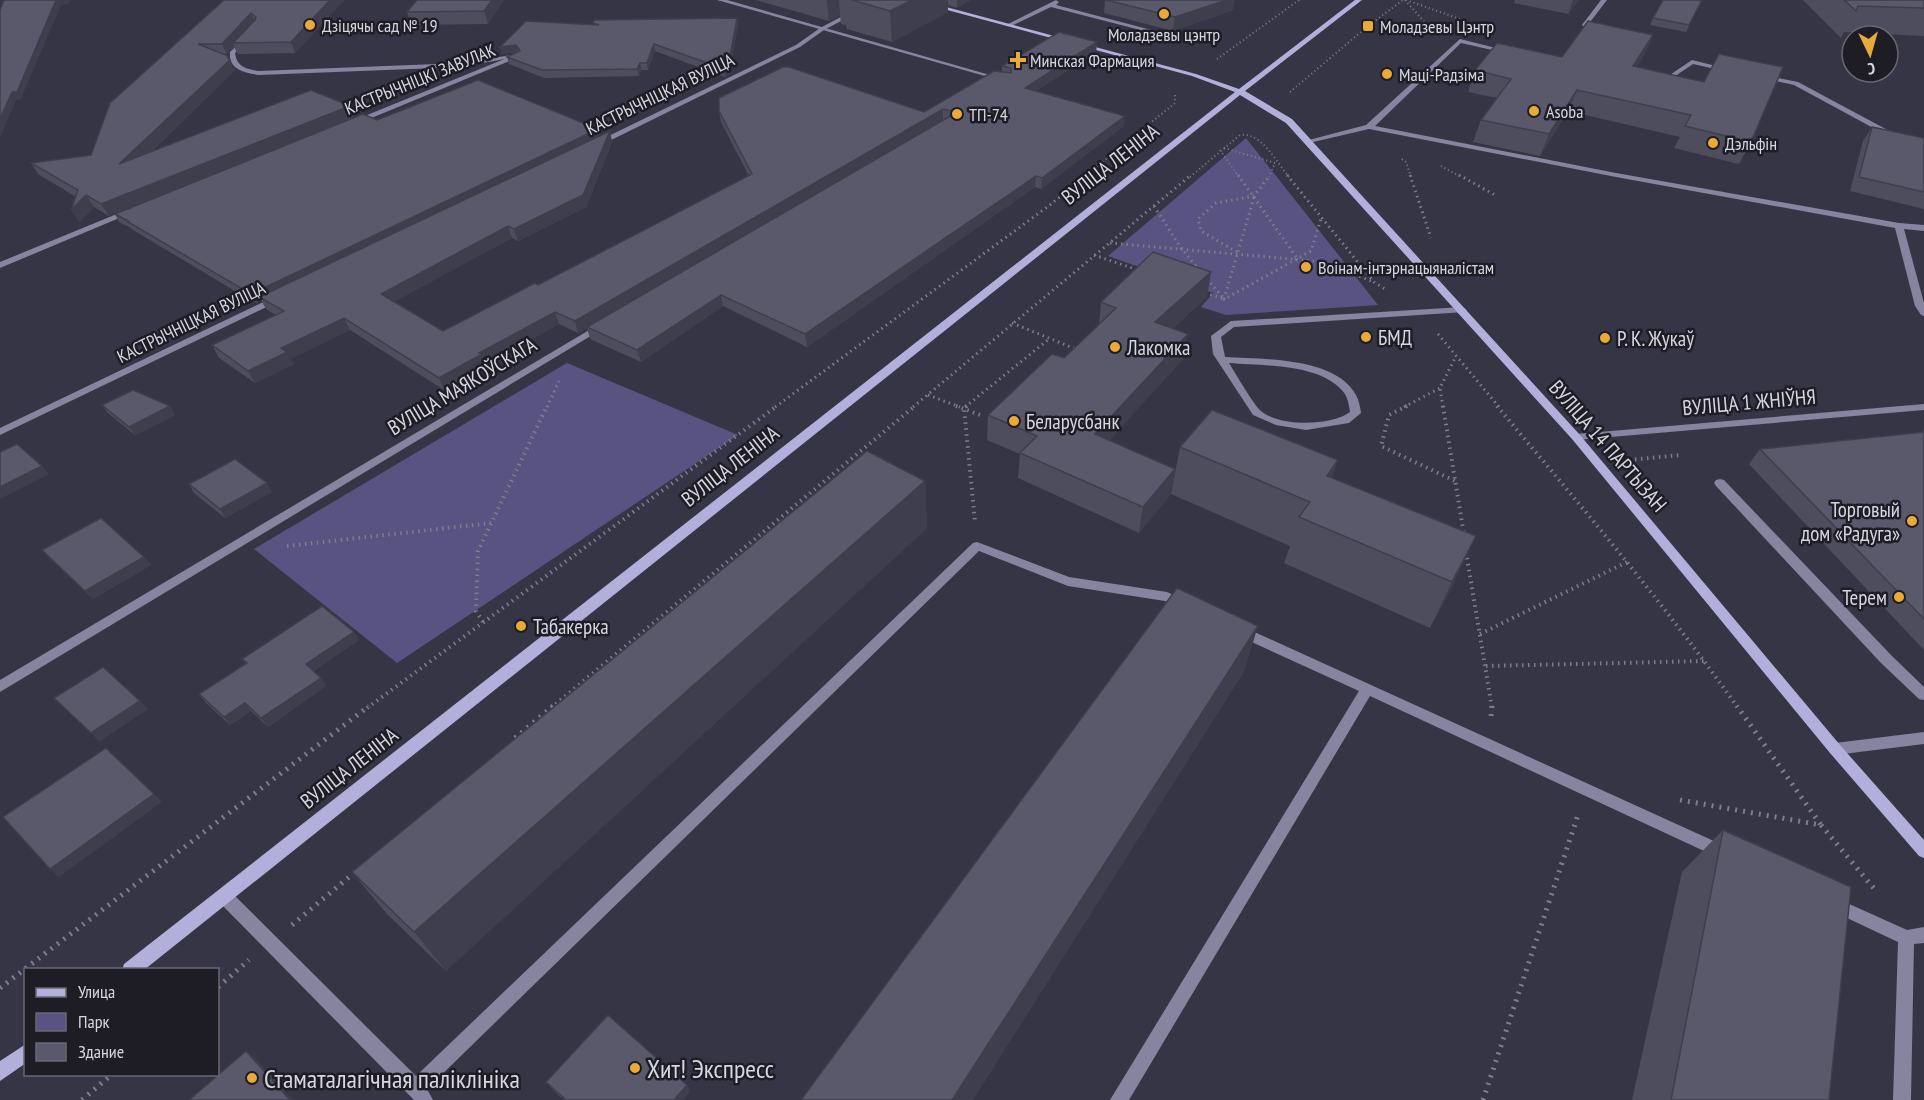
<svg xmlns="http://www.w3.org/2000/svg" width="1924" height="1100" font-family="'PT Sans Narrow',sans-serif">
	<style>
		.green { fill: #585381 }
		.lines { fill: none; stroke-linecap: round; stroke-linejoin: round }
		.path-far3 { stroke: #7d7d8b; stroke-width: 2; stroke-dasharray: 1 3; stroke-linecap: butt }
		.path-far2 { stroke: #7d7d8b; stroke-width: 3; stroke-dasharray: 1.5 4; stroke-linecap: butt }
		.path-far1 { stroke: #7d7d8b; stroke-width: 4; stroke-dasharray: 1.5 4.5; stroke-linecap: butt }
		.path { stroke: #7d7d8b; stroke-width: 5; stroke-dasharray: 2 6; stroke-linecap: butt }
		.lane { fill: #86849f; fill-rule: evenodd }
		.street { fill: #86849f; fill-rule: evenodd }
		.secondary { fill: #b2afda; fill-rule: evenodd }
		.wall { fill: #4d4d5d }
		.shaded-wall { fill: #3f3e4c }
		.building { fill: #5a596c; stroke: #3f3e4c; stroke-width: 1.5 }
		.poi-dot { fill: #e9ab38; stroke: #1e1d26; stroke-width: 2 }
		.labels { text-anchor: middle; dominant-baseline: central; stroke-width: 5; stroke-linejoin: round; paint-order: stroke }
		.far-poi-label { font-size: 18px; fill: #d6d6e1; stroke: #1e1d26; text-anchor: start }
		.far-street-label { font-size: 18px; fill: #d6d6e1; stroke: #1e1d26 }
		.street-label { font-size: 21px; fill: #d6d6e1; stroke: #1e1d26 }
		.poi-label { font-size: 21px; fill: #d6d6e1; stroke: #1e1d26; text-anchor: start }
		.near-poi-label { font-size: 26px; fill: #d6d6e1; stroke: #1e1d26; text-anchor: start }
	</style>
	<rect width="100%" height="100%" fill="#363546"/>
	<!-- green -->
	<g class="green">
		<path d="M1246 138 1378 305 1226 315 1201 307 1213 293 1108 256Z"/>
		<path d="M567 363 738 435 397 663 254 549Z"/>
	</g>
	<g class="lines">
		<!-- path-far3 -->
		<g class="path-far3">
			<path d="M1405 0 1434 33"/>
			<path d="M1406 0 1460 19"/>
			<path d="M1217 59 1299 0"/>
			<path d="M1290 92 1368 26 1403 0"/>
			<path d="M1224 148 1275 163 1269 177"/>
			<path d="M1220 150 1239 177"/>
			<path d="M1402 159 1406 162 1411 177"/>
			<path d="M1441 166 1461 177"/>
			<path d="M1084 177 1175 103V94"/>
			<path d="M1190 177 1240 135C1262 132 1276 162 1289 177"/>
		</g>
		<!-- path-far2 -->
		<g class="path-far2">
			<path d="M1238 175 1297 258"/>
			<path d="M1287 175 1374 282 1385 289"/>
			<path d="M1410 175 1431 238"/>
			<path d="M1459 175 1495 195"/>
			<path d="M1154 206 1181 248 1200 271"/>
			<path d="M1110 243 1325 262 1371 281"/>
			<path d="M1237 252 1201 231 1198 219 1216 203 1254 196 1270 175"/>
			<path d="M1094 255 1138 270"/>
			<path d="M1207 279 1224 299"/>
			<path d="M1205 293 1224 299"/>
			<path d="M1224 299 1254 197"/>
			<path d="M1223 300 1311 251 1321 219"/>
			<path d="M1012 323 1078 350"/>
			<path d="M1438 334 1499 407"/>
			<path d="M928 395 960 407"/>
			<path d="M547 407 559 381"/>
			<path d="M775 407 1050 205 1086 175"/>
			<path d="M913 407 1191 175"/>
			<path d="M965 407 1049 339"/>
			<path d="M1404 407 1440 388"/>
			<path d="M1443 407 1440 388 1456 356"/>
		</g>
		<!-- path-far1 -->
		<g class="path-far1">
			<path d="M956 406 983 416"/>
			<path d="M967 406 964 408 975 522"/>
			<path d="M1407 406 1389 415 1381 446 1455 481"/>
			<path d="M1443 406 1464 535"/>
			<path d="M1497 406C1580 505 1664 603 1738 708"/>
			<path d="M1629 460 1681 455"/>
			<path d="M287 546 491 523"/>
			<path d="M1466 552 1492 708"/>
			<path d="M483 622 476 611 478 551 547 406"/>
			<path d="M1480 634 1627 562"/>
			<path d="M1486 666 1704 661"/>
			<path d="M367 708 777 406"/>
			<path d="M551 708 915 406"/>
		</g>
		<!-- path -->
		<g class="path">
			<path d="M1491 716 1492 706"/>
			<path d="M515 738 553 706"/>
			<path d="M1680 800 1821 825 1737 706"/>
			<path d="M1821 825 1876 891"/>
			<path d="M292 925 355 872"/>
			<path d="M218 987 249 960"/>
			<path d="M0 988 369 706"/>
			<path d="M82 1100 112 1074"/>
			<path d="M1483 1100 1578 815"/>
		</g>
		<!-- lane -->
		<g class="lane">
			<path d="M717 0H727L1004 79 999 80Z"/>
			<path d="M1056 0 1059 2 1056 5 1159 32 1156 34 1051 7 1011 26 1006 25Z"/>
			<path d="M1601 0H1607L1587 26H1583L1582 25Z"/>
			<path d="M246 37 249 39 235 53C237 67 246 69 259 71L462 63 517 54 520 56 462 67 259 75C244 73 228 69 230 52Z"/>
			<path d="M1460 39 1504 50 1501 52 1461 43 1375 126 1616 173 1899 223 1924 225V231L1904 229 1924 303V316L1921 315 1915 306 1895 228 1616 177 1369 129 1309 143 1305 141 1366 125Z"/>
			<path d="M1692 60 1732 70 1729 72 1693 64 1662 85H1658V83Z"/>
			<path d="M1763 75 1798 82 1895 134 1888 136 1794 85 1761 78V76Z"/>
			<path d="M1462 307 1467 310 1465 312 1234 327 1221 337 1225 357C1262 359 1336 357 1356 395 1359 400 1360 407 1361 413L1349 423 1306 430 1276 425 1253 415 1213 354 1211 336 1231 321ZM1229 363C1263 366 1323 363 1345 394 1348 399 1349 406 1350 412 1331 426 1280 427 1261 411 1253 404 1236 374 1229 363Z"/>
			<path d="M1720 479 1724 480 1891 655 1924 687V700L1919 699 1881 663 1716 486 1714 483 1716 480Z"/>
			<path d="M977 542 1069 577 1167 592 1186 601 1188 604 1186 607 1182 609 1165 601 1068 586 979 551 427 1089 433 1100H414L218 901 216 896 218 891 224 889 230 891 416 1076 973 543Z"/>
			<path d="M1239 625 1727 847 1730 852 1727 857 1722 859 1717 857 1370 696 1129 1100H1110L1359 691 1234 634 1233 630 1234 626Z"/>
			<path d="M1924 732V744L1835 755 1830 753 1828 749 1830 745 1835 743Z"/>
			<path d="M1836 898 1907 930 1924 927V943L1914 944 1911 1100H1893L1898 942 1830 910 1828 905 1830 900Z"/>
		</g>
		<!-- street -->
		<g class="street">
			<path d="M873 0H881L824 30 800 47 599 146 592 144 796 45 820 28Z"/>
			<path d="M517 54 520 56 519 57 357 124 350 122Z"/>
			<path d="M129 209 136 211 0 268V262Z"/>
			<path d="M278 295 283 298 281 300 0 435V428Z"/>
			<path d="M601 323 606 326 604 328 0 692V680Z"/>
			<path d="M1924 404V410L1576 440 1571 437 1576 434Z"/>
		</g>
		<!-- secondary -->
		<g class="secondary">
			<path d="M910 0H920L1196 74 1239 89 1355 0H1362L1245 91 1292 119 1580 435 1840 745 1924 840V858L1919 856 1830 753 1572 439 1286 123 1240 95 144 970H122L124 964 1235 92 1192 76Z"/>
			<path d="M26 1044V1063L0 1081V1061Z"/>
		</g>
	</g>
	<!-- wall -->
	<g class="wall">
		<path d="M224 0H344L295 53 238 54 234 47 227 54H224L235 70 151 152 350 106 354 117 109 216 94 207 79 222 76 197 38 174 31 163 91 155Z"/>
		<path d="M504 0 488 24 411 25 407 12Z"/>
		<path d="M756 0H971L957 8 948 5V12L892 42 847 29 846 25 841 24 840 15 829 21Z"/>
		<path d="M1105 0 1233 10 1173 31 1104 13Z"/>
		<path d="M1515 0H1579L1568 14 1514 3Z"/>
		<path d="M1702 0 1686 32 1650 25 1653 18Z"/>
		<path d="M1803 0H1924V36L1844 32 1841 38Z"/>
		<path d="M737 18 738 24 729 75 725 77 655 51 648 70H641L639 76 544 78 509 64 507 57 516 52 502 54 500 47 594 24 593 23Z"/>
		<path d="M1653 35 1644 55 1636 67 1751 142 1739 164 1674 148 1680 137 1568 111 1540 156 1473 142 1481 120 1497 98 1468 92 1475 70 1562 57Z"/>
		<path d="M1097 42 1096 52 1036 91 1124 126 1041 189 1035 187 807 347 723 306 641 362 590 339 587 328 578 333 559 324 486 364 487 366 444 390 350 330 290 359 294 364 255 383 219 358 212 345 276 315 266 309 261 300 255 303 133 230 131 228 119 222 115 214 377 120 598 129 600 136 610 131 612 142 586 207 518 241 512 238 394 301 443 331 538 285 749 176 721 122 719 111 924 112 1002 72V66Z"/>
		<path d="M1872 127 1924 138V209L1850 191 1863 141Z"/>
		<path d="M1207 297 1172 329 1183 359 1109 440 1175 469 1171 494 1139 533 1018 478 1020 454 987 440 988 415 1064 358 1099 325 1101 302Z"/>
		<path d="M102 405 175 415 135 435 108 413Z"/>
		<path d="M1924 430V650L1749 464 1760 449 1922 432Z"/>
		<path d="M1180 447 1333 478 1454 583 1430 628 1284 563 1290 546 1171 494Z"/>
		<path d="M925 481 927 528 446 971 386 913 352 872Z"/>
		<path d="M189 484 272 492 225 518 194 493Z"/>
		<path d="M42 550 144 557 151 565 93 599 49 558Z"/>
		<path d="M354 632 359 640 313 671 321 678 326 686 268 727 251 711 230 725 206 703 199 694 246 664 242 659Z"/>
		<path d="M1723 830 1829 1100H1632L1682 872Z"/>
		<path d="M546 1082 687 1085 690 1091 683 1100H564L551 1088Z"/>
	</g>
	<!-- shaded-wall -->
	<g class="shaded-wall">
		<path d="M56 0H71L69 4 61 5 21 99 16 100 0 138V119L12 92Z"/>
		<path d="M330 0H344L295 53 291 42Z"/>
		<path d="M492 0H504L488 24 484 11Z"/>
		<path d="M827 0H839L840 15 829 21Z"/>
		<path d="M912 0H948V12L892 42 890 11Z"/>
		<path d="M957 0H971L957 8Z"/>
		<path d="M1227 0H1235L1233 10 1173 31 1175 17Z"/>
		<path d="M1573 0H1579L1568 14Z"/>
		<path d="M251 13 256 24 233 43 234 47 227 54 222 44Z"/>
		<path d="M737 18 738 24 729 75 725 77 724 69Z"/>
		<path d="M1653 35 1644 55 1623 88 1633 66Z"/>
		<path d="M1097 42 1096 52 1025 98V88Z"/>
		<path d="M654 44 655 51 648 70 647 63Z"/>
		<path d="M516 45 518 52 502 54 500 47Z"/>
		<path d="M230 60 235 70 126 176 119 164Z"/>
		<path d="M640 63 641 70 639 76 637 69Z"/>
		<path d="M1577 90 1568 111 1540 156 1549 134Z"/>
		<path d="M350 106 354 117 109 216 101 204Z"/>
		<path d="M943 109V120L587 327V328L578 333 575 321Z"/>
		<path d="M1125 116 1124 126 1041 189 1042 178Z"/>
		<path d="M598 129 600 137 259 297 261 300 255 303 251 294Z"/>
		<path d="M610 131 612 142 586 207 518 241 514 229Z"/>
		<path d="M1036 176 1035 187 807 347 805 334Z"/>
		<path d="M86 195 94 207 79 222 71 210Z"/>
		<path d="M508 226 512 238 387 306 381 294Z"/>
		<path d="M1211 272 1207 297 1152 347 1155 322Z"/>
		<path d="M721 295 723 306 641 362 637 350Z"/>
		<path d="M555 312 559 324 486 364 487 366 444 390 439 378 479 353Z"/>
		<path d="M344 318 350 330 290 359 294 364 255 383 248 371 281 348Z"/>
		<path d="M1188 334 1183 359 1092 460 1095 434Z"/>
		<path d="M170 406 175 415 135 435 129 427Z"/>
		<path d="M1338 460 1323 507 1327 476Z"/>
		<path d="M42 466 49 474 0 499V487Z"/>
		<path d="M1175 469 1171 494 1139 533 1143 507Z"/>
		<path d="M925 481 927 528 446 971 414 932Z"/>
		<path d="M267 483 272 492 225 518 220 509Z"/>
		<path d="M1476 536 1454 583 1430 628 1452 582Z"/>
		<path d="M144 557 151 565 93 599 85 591Z"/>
		<path d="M1258 626 1244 672 973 1100H952Z"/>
		<path d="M354 632 359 640 311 673 306 664Z"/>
		<path d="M321 678 326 686 268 727 261 718Z"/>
		<path d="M140 701 148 709 99 742 91 733Z"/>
		<path d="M245 703 251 711 230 725 224 717Z"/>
		<path d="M154 794 162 802 59 877 50 869Z"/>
		<path d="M246 1051 254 1057 293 1100H290Z"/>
		<path d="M687 1085 690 1091 683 1100H674Z"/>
	</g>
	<!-- building -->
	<g class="building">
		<path d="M4 0H56L17 92H12L0 119V10Z"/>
		<path d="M224 0H330L291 42 233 43 255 20 256 17 251 13 222 44H198L226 55 230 60 119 164 311 90 350 106 101 204 86 195 71 210 78 190 31 163 91 155 110 103Z"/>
		<path d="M417 0H492L484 11 407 12Z"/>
		<path d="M852 0H912L890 11Z"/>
		<path d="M1106 0H1227L1175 17Z"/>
		<path d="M1663 0H1702L1689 25 1653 18Z"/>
		<path d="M1844 0H1924V8L1858 6 1856 11Z"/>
		<path d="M737 18 728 68 724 69 654 44 647 63H640L637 69 542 70 507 57 520 51 516 45 500 47 526 21 599 25 593 23 594 20Z"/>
		<path d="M1588 21 1653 35 1633 66 1704 82 1719 54 1783 67 1751 142 1685 126 1691 115 1577 90 1549 134 1481 120 1511 79 1475 70 1497 43 1562 57Z"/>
		<path d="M1059 32 1097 42 1025 88 1125 116 1042 178 1036 176 805 334 721 295 637 350 587 327 952 115V111L943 109 575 321 555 312 479 353 482 354 439 378 344 318 281 348 287 352 248 371 212 345 284 311 259 297 610 131 583 195 514 229 508 226 381 294 443 331 535 283 538 285 752 174 719 111V98L783 67H789L924 112 994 71 1011 73V68L1002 66Z"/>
		<path d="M478 80 598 129 251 294 128 222H130L115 214 363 114 377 120Z"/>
		<path d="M1872 127 1924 138V192L1859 177Z"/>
		<path d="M1153 252 1211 272 1155 322 1188 334 1095 434 1175 469 1143 507 1020 453 1037 436 988 415 1052 354 1064 358 1116 308 1101 302Z"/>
		<path d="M133 390 170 406 129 427 102 405Z"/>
		<path d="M1212 410 1338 460 1327 476 1476 536 1452 582 1299 517 1310 502 1180 447Z"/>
		<path d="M1924 432V619L1760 449Z"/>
		<path d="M17 444 42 466 0 487V452Z"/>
		<path d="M867 451 925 481 414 932 352 872Z"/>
		<path d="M235 459 267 483 220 509 189 484Z"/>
		<path d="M101 518 144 557 85 591 42 550Z"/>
		<path d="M1177 588 1258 626 952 1100H801Z"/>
		<path d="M322 606 354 632 306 664 321 678 261 718 245 703 224 717 199 694 247 663 242 659Z"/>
		<path d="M103 667 140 701 91 733 54 698Z"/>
		<path d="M106 748 154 794 50 869 3 817Z"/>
		<path d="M1723 830 1851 887 1829 1100H1671Z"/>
		<path d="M608 1015 687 1085 674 1100H566L546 1082Z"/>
		<path d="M246 1051 290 1100H189Z"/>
	</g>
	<!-- markers -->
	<g class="poi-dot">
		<circle cx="1164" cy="14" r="6"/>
		<circle cx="310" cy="25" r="6"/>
		<rect x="1362" y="20" width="12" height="12" rx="3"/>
		<path d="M1015 51h6v6h6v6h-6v6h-6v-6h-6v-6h6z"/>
		<circle cx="1387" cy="74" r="6"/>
		<circle cx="1534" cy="111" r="6"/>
		<circle cx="957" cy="114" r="6"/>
		<circle cx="1713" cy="143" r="6"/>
		<circle cx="1306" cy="267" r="6"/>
		<circle cx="1366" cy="337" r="6"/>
		<circle cx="1605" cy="338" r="6"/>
		<circle cx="1115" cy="347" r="6"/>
		<circle cx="1014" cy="421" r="6"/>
		<circle cx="1912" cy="521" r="6"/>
		<circle cx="1899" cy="597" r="6"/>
		<circle cx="521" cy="626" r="6"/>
		<circle cx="635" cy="1068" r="6"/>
		<circle cx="252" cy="1078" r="6"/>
	</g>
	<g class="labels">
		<!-- far-poi labels -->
		<g class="far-poi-label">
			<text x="322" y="25">Дзіцячы сад № 19</text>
			<text x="1380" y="26">Моладзевы Цэнтр</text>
			<text x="1164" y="34" text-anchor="middle">Моладзевы цэнтр</text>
			<text x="1030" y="60">Минская Фармация</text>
			<text x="1399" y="74">Маці-Радзіма</text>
			<text x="1546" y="111">Asoba</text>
			<text x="969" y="114">ТП-74</text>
			<text x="1725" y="143">Дэльфін</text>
			<text x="1318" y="267">Воінам-інтэрнацыяналістам</text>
		</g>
		<!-- far-street labels -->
		<g class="far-street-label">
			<text transform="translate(420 79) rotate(-22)">КАСТРЫЧНІЦКІ ЗАВУЛАК</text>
			<text transform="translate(660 94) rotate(-26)">КАСТРЫЧНІЦКАЯ ВУЛІЦА</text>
			<text transform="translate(191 322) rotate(-26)">КАСТРЫЧНІЦКАЯ ВУЛІЦА</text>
		</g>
		<!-- street labels -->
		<g class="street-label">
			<text transform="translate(1110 164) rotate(-38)">ВУЛІЦА ЛЕНІНА</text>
			<text transform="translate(462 386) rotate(-31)">ВУЛІЦА МАЯКОЎСКАГА</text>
			<text transform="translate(1749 402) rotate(-5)">ВУЛІЦА 1 ЖНІЎНЯ</text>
			<text transform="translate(1608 446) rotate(49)">ВУЛІЦА 14 ПАРТЫЗАН</text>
			<text transform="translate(730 466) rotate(-38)">ВУЛІЦА ЛЕНІНА</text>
			<text transform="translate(349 768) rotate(-38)">ВУЛІЦА ЛЕНІНА</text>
		</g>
		<!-- poi labels -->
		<g class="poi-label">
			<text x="1378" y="337">БМД</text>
			<text x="1617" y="338">Р. К. Жукаў</text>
			<text x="1127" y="347">Лакомка</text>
			<text x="1026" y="421">Беларусбанк</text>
			<text x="1900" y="509" text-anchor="end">Торговый<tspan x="1900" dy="24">дом «Радуга»</tspan></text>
			<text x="1887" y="597" text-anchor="end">Терем</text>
			<text x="533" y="626">Табакерка</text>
		</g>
		<!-- near-poi labels -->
		<g class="near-poi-label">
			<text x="647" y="1068">Хит! Экспресс</text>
			<text x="264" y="1078">Стаматалагічная паліклініка</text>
		</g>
	</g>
	<!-- legend -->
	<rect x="24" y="968" width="195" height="108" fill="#1e1d26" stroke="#686771" stroke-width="1.5"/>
	<rect x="36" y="988" width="30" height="9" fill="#b2afda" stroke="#686771" stroke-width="1.5"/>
	<text x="78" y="998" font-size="18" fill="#d6d6e1">Улица</text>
	<rect x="36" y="1013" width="30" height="18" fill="#585381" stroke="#686771" stroke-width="1.5"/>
	<text x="78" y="1028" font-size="18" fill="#d6d6e1">Парк</text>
	<rect x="36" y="1043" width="30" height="18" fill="#5a596c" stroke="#686771" stroke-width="1.5"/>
	<text x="78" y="1058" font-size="18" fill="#d6d6e1">Здание</text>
	<!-- north arrow -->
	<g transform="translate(1870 54) rotate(175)"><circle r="28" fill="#1e1d26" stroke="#686771" stroke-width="1.5"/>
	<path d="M0-4.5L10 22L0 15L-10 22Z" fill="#e9ab38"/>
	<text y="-9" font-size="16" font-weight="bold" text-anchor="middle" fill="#d6d6e1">С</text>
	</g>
</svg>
